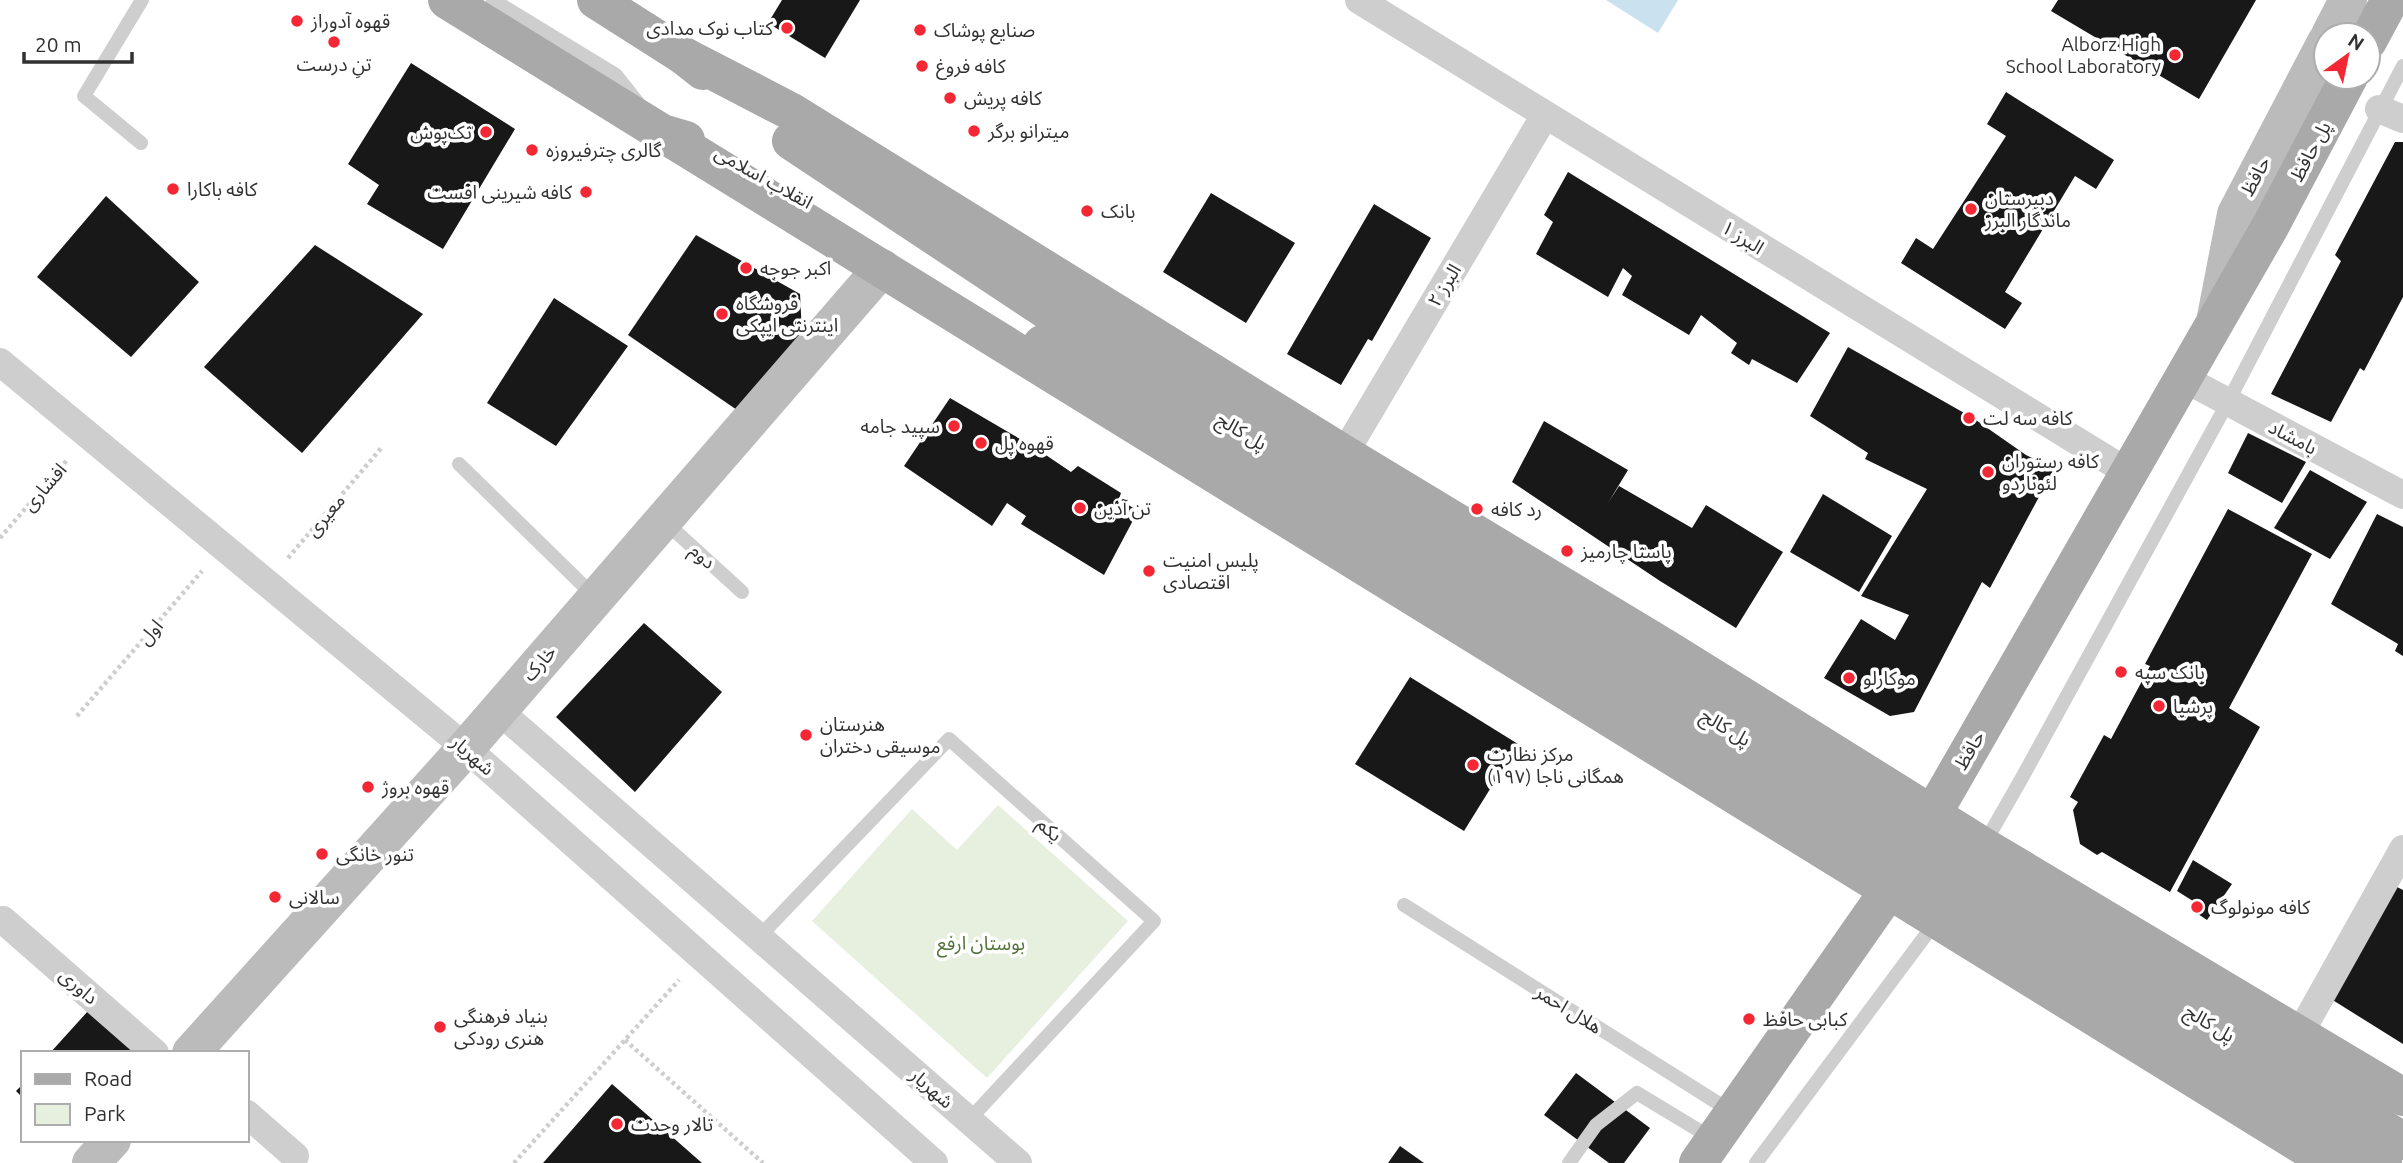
<svg xmlns="http://www.w3.org/2000/svg" width="2403" height="1163" font-family="Ubuntu,'Noto Sans Arabic',sans-serif">
	<style>
		.green { fill: #e7efdf }
		.water { fill: #cae1f0 }
		.building { fill: #181818 }
		.lines { fill: none; stroke-linecap: round; stroke-linejoin: round }
		.path { stroke: #cecece; stroke-width: 4.5; stroke-dasharray: 3.5 3.5; stroke-linecap: butt }
		.lane { stroke: #cecece; stroke-width: 14 }
		.street { stroke: #cecece; stroke-width: 28 }
		.secondary { stroke: #bbb; stroke-width: 38 }
		.primary { stroke: #a9a9a9; stroke-width: 38 }
		.primary-bridge { stroke: #a9a9a9; stroke-width: 38 }
		.poi-dot { fill: #f42734; stroke: #fff; stroke-width: 2.5 }
		.labels { text-anchor: middle; dominant-baseline: central; stroke-width: 7; stroke-linejoin: round; paint-order: stroke }
		.poi-label { font-size: 19px; fill: #313131; stroke: #fff; text-anchor: start }
		.street-label { font-size: 19px; fill: #313131; stroke: #fff }
		.park-label { font-size: 19px; fill: #53723a; stroke: #fff }
	</style>
	<rect width="100%" height="100%" fill="#fff"/>
	<!-- green -->
	<path class="green" d="M998 805 1128 921 987 1078 812 921 912 809 957 850Z"/>
	<!-- water -->
	<path class="water" d="M1606 0H1678L1658 33Z"/>
	<!-- building -->
	<g class="building">
		<path d="M782 0H860L825 58 768 23Z"/>
		<path d="M2058 0H2256L2199 99 2051 11Z"/>
		<path d="M411 63 515 129 443 249 367 204 379 185 348 164Z"/>
		<path d="M2006 92 2114 160 2096 189 2075 176 2005 292 2022 303 2005 329 1901 263 1916 238 1933 249 2006 136 1987 124Z"/>
		<path d="M2395 142H2403V297L2364 371 2360 368 2331 422 2271 394 2341 261 2335 255Z"/>
		<path d="M1568 172 1830 333 1797 383 1752 359 1749 365 1731 353 1737 343 1701 315 1689 335 1622 295 1632 276 1623 268 1608 297 1536 254 1553 222 1544 215Z"/>
		<path d="M1211 193 1295 243 1246 323 1163 272Z"/>
		<path d="M106 196 199 282 131 357 37 277Z"/>
		<path d="M1374 204 1431 238 1372 341 1368 339 1341 385 1287 354Z"/>
		<path d="M696 235 800 294 802 334 737 410 628 335Z"/>
		<path d="M315 245 423 314 302 453 204 367Z"/>
		<path d="M554 298 628 346 556 446 487 403Z"/>
		<path d="M1848 347 1973 418 2026 455 2054 469 1990 588 1982 582 1914 712 1890 716 1824 678 1861 619 1895 640 1909 615 1861 596 1927 489 1865 459 1868 453 1810 416Z"/>
		<path d="M950 398 1037 449 1071 472 1078 466 1121 493 1119 499 1138 511 1104 575 1021 524 1026 516 1007 503 992 526 904 466Z"/>
		<path d="M1544 421 1628 470 1608 503 1619 486 1692 528 1706 505 1783 552 1736 628 1660 581 1512 482Z"/>
		<path d="M2248 433 2306 462 2282 503 2228 473Z"/>
		<path d="M2310 470 2367 502 2330 559 2274 528Z"/>
		<path d="M1823 494 1892 536 1859 592 1790 552Z"/>
		<path d="M2228 509 2312 554 2229 708 2260 727 2170 892 2102 852 2097 855 2080 844 2073 810 2078 802 2070 797 2104 735 2111 739 2150 666 2145 664Z"/>
		<path d="M2377 514 2403 527V656L2395 651 2398 644 2331 604Z"/>
		<path d="M644 623 722 692 635 792 556 717Z"/>
		<path d="M1410 677 1518 744 1464 831 1355 764Z"/>
		<path d="M2193 860 2232 884 2207 920 2189 908 2193 901 2177 891Z"/>
		<path d="M2395 886 2403 890V1044L2331 999Z"/>
		<path d="M88 1011 135 1053H50Z"/>
		<path d="M1576 1073 1650 1128 1624 1163H1609L1544 1115Z"/>
		<path d="M23 1084V1098L16 1091Z"/>
		<path d="M612 1084 702 1163H543Z"/>
		<path d="M1400 1146 1424 1163H1388Z"/>
	</g>
	<g class="lines">
		<!-- path -->
		<g class="path">
			<path d="M0 538 68 459"/>
			<path d="M288 558 383 446"/>
			<path d="M77 716 202 571"/>
			<path d="M625 1040 763 1163"/>
			<path d="M514 1163 679 980"/>
		</g>
		<!-- lane -->
		<g class="lane">
			<path d="M493 0 616 75 639 104"/>
			<path d="M141 143 84 96 142 0"/>
			<path d="M459 464 595 597"/>
			<path d="M663 520 742 592"/>
			<path d="M1983 846 2023 776 2228 402 2403 66"/>
			<path d="M1404 905 1732 1112"/>
			<path d="M759 937 949 739 1154 921 969 1120"/>
			<path d="M1569 1163 1596 1125 1637 1093 1713 1139"/>
			<path d="M1756 1163 1937 920"/>
		</g>
		<!-- street -->
		<g class="street">
			<path d="M1359 0 2129 473"/>
			<path d="M2379 109 2403 119"/>
			<path d="M0 362 466 748 934 1163"/>
			<path d="M2183 378 2403 495"/>
			<path d="M1344 454 1545 115"/>
			<path d="M498 710 1018 1163"/>
			<path d="M3 920 155 1053"/>
			<path d="M2299 1035 2403 849"/>
			<path d="M247 1114 295 1156"/>
		</g>
		<!-- secondary -->
		<g class="secondary">
			<path d="M2330 35 2348 0"/>
			<path d="M2216 317 2236 214 2326 42"/>
			<path d="M191 1053 466 748 882 268"/>
			<path d="M91 1163 112 1140"/>
		</g>
		<!-- primary -->
		<g class="primary">
			<path d="M447 0 662 133 686 140"/>
			<path d="M596 0 684 56 703 71"/>
			<path d="M2368 41 2390 0"/>
			<path d="M684 56 790 111 1344 454 1667 649 1983 846 2403 1097"/>
			<path d="M662 133 2331 1163"/>
			<path d="M791 141 1049 312"/>
			<path d="M1698 1163 1889 890 2271 225 2349 77"/>
		</g>
		<!-- primary-bridge -->
		<g class="primary-bridge">
			<path d="M1049 312 2403 1141"/>
			<path d="M1042 344 2383 1163"/>
		</g>
	</g>
	<!-- markers -->
	<g class="poi-dot">
		<circle cx="297" cy="21" r="7"/>
		<circle cx="787" cy="28" r="7"/>
		<circle cx="920" cy="30" r="7"/>
		<circle cx="334" cy="42" r="7"/>
		<circle cx="2175" cy="55" r="7"/>
		<circle cx="922" cy="66" r="7"/>
		<circle cx="950" cy="98" r="7"/>
		<circle cx="974" cy="131" r="7"/>
		<circle cx="486" cy="132" r="7"/>
		<circle cx="532" cy="150" r="7"/>
		<circle cx="173" cy="189" r="7"/>
		<circle cx="586" cy="192" r="7"/>
		<circle cx="1971" cy="209" r="7"/>
		<circle cx="1087" cy="211" r="7"/>
		<circle cx="746" cy="268" r="7"/>
		<circle cx="722" cy="314" r="7"/>
		<circle cx="1969" cy="418" r="7"/>
		<circle cx="954" cy="426" r="7"/>
		<circle cx="981" cy="443" r="7"/>
		<circle cx="1988" cy="472" r="7"/>
		<circle cx="1080" cy="508" r="7"/>
		<circle cx="1477" cy="509" r="7"/>
		<circle cx="1567" cy="551" r="7"/>
		<circle cx="1149" cy="571" r="7"/>
		<circle cx="2121" cy="672" r="7"/>
		<circle cx="1849" cy="678" r="7"/>
		<circle cx="2159" cy="706" r="7"/>
		<circle cx="806" cy="735" r="7"/>
		<circle cx="1473" cy="765" r="7"/>
		<circle cx="368" cy="787" r="7"/>
		<circle cx="322" cy="854" r="7"/>
		<circle cx="275" cy="897" r="7"/>
		<circle cx="2197" cy="907" r="7"/>
		<circle cx="1749" cy="1019" r="7"/>
		<circle cx="440" cy="1027" r="7"/>
		<circle cx="617" cy="1124" r="7"/>
	</g>
	<g class="labels">
		<!-- poi labels -->
		<g class="poi-label">
			<text x="311" y="21">قهوه آدوراز</text>
			<text x="773" y="28" text-anchor="end">کتاب نوک مدادی</text>
			<text x="934" y="30">صنایع پوشاک</text>
			<text x="2161" y="44" text-anchor="end">Alborz High<tspan x="2161" dy="22">School Laboratory</tspan></text>
			<text x="334" y="64" text-anchor="middle">تنِ درست</text>
			<text x="936" y="66">کافه فروغ</text>
			<text x="964" y="98">کافه پریش</text>
			<text x="988" y="131">میترانو برگر</text>
			<text x="472" y="132" text-anchor="end">تک‌پوش</text>
			<text x="546" y="150">گالری چترفیروزه</text>
			<text x="187" y="189">کافه باکارا</text>
			<text x="572" y="192" text-anchor="end">کافه شیرینی افست</text>
			<text x="1985" y="198">دبیرستان<tspan x="1985" dy="22">ماندگار البرز</tspan></text>
			<text x="1101" y="211">بانک</text>
			<text x="760" y="268">اکبر جوجه</text>
			<text x="736" y="303">فروشگاه<tspan x="736" dy="22">اینترنتی ایپکی</tspan></text>
			<text x="1983" y="418">کافه سه لت</text>
			<text x="940" y="426" text-anchor="end">سپید جامه</text>
			<text x="995" y="443">قهوه پل</text>
			<text x="2002" y="461">کافه رستوران<tspan x="2002" dy="22">لئوناردو</tspan></text>
			<text x="1094" y="508">تن آذین</text>
			<text x="1491" y="509">رد کافه</text>
			<text x="1581" y="551">پاستا چارمیز</text>
			<text x="1163" y="560">پلیس امنیت<tspan x="1163" dy="22">اقتصادی</tspan></text>
			<text x="2135" y="672">بانک سپه</text>
			<text x="1863" y="678">موکارلو</text>
			<text x="2173" y="706">پرشیا</text>
			<text x="820" y="724">هنرستان<tspan x="820" dy="22">موسیقی دختران</tspan></text>
			<text x="1487" y="754">مرکز نظارت<tspan x="1487" dy="22">همگانی ناجا (۱۹۷)</tspan></text>
			<text x="382" y="787">قهوه بروژ</text>
			<text x="336" y="854">تنور خانگی</text>
			<text x="289" y="897">سالانی</text>
			<text x="2211" y="907">کافه مونولوگ</text>
			<text x="454" y="1016">بنیاد فرهنگی<tspan x="454" dy="22">هنری رودکی</tspan></text>
			<text x="1763" y="1019">کبابی حافظ</text>
			<text x="631" y="1124">تالار وحدت</text>
		</g>
		<!-- street labels -->
		<g class="street-label">
			<text transform="translate(2310 151) rotate(-62)">پل حافظ</text>
			<text transform="translate(2255 176) rotate(-62)">حافظ</text>
			<text transform="translate(764 177) rotate(29)">انقلاب اسلامی</text>
			<text transform="translate(1743 237) rotate(32)">البرز ۱</text>
			<text transform="translate(1444 285) rotate(-59)">البرز ۲</text>
			<text transform="translate(1242 431) rotate(31)">پل کالج</text>
			<text transform="translate(2293 437) rotate(28)">بامشاد</text>
			<text transform="translate(44 487) rotate(-49)">افشاری</text>
			<text transform="translate(325 515) rotate(-50)">معیری</text>
			<text transform="translate(703 556) rotate(42)">دوم</text>
			<text transform="translate(150 632) rotate(-49)">اول</text>
			<text transform="translate(539 663) rotate(-49)">خارک</text>
			<text transform="translate(1726 727) rotate(31)">پل کالج</text>
			<text transform="translate(1969 750) rotate(-60)">حافظ</text>
			<text transform="translate(473 755) rotate(41)">شهریار</text>
			<text transform="translate(1050 829) rotate(42)">یکم</text>
			<text transform="translate(79 986) rotate(41)">داوری</text>
			<text transform="translate(1569 1009) rotate(32)">هلال احمر</text>
			<text transform="translate(2210 1023) rotate(31)">پل کالج</text>
			<text transform="translate(932 1088) rotate(41)">شهریار</text>
		</g>
		<!-- park labels -->
		<g class="park-label">
			<text x="981" y="943">بوستان ارفع</text>
		</g>
	</g>
	<!-- legend -->
	<rect x="21" y="1051" width="228" height="91" fill="#ffffff" stroke="#adadad" stroke-width="2"/>
	<rect x="35" y="1074" width="35" height="10" fill="#a9a9a9" stroke="#adadad" stroke-width="2"/>
	<text x="84" y="1086" font-size="21" fill="#313131">Road</text>
	<rect x="35" y="1104" width="35" height="21" fill="#e7efdf" stroke="#adadad" stroke-width="2"/>
	<text x="84" y="1121" font-size="21" fill="#313131">Park</text>
	<!-- north arrow -->
	<g transform="translate(2347 56) rotate(33)"><circle r="33" fill="#ffffff" stroke="#adadad" stroke-width="2"/>
	<path d="M0-5L12 26L0 18L-12 26Z" fill="#f42734"/>
	<text y="-10" font-size="19" font-weight="bold" text-anchor="middle" fill="#313131">N</text>
	</g>
	<!-- scale -->
	<path d="M24 52v10h108v-10" fill="none" stroke="#313131" stroke-width="3.5"/>
	<text x="35" y="52" font-size="21" fill="#313131" stroke="#ffffff" stroke-width="5" paint-order="stroke">20 m</text>
</svg>
